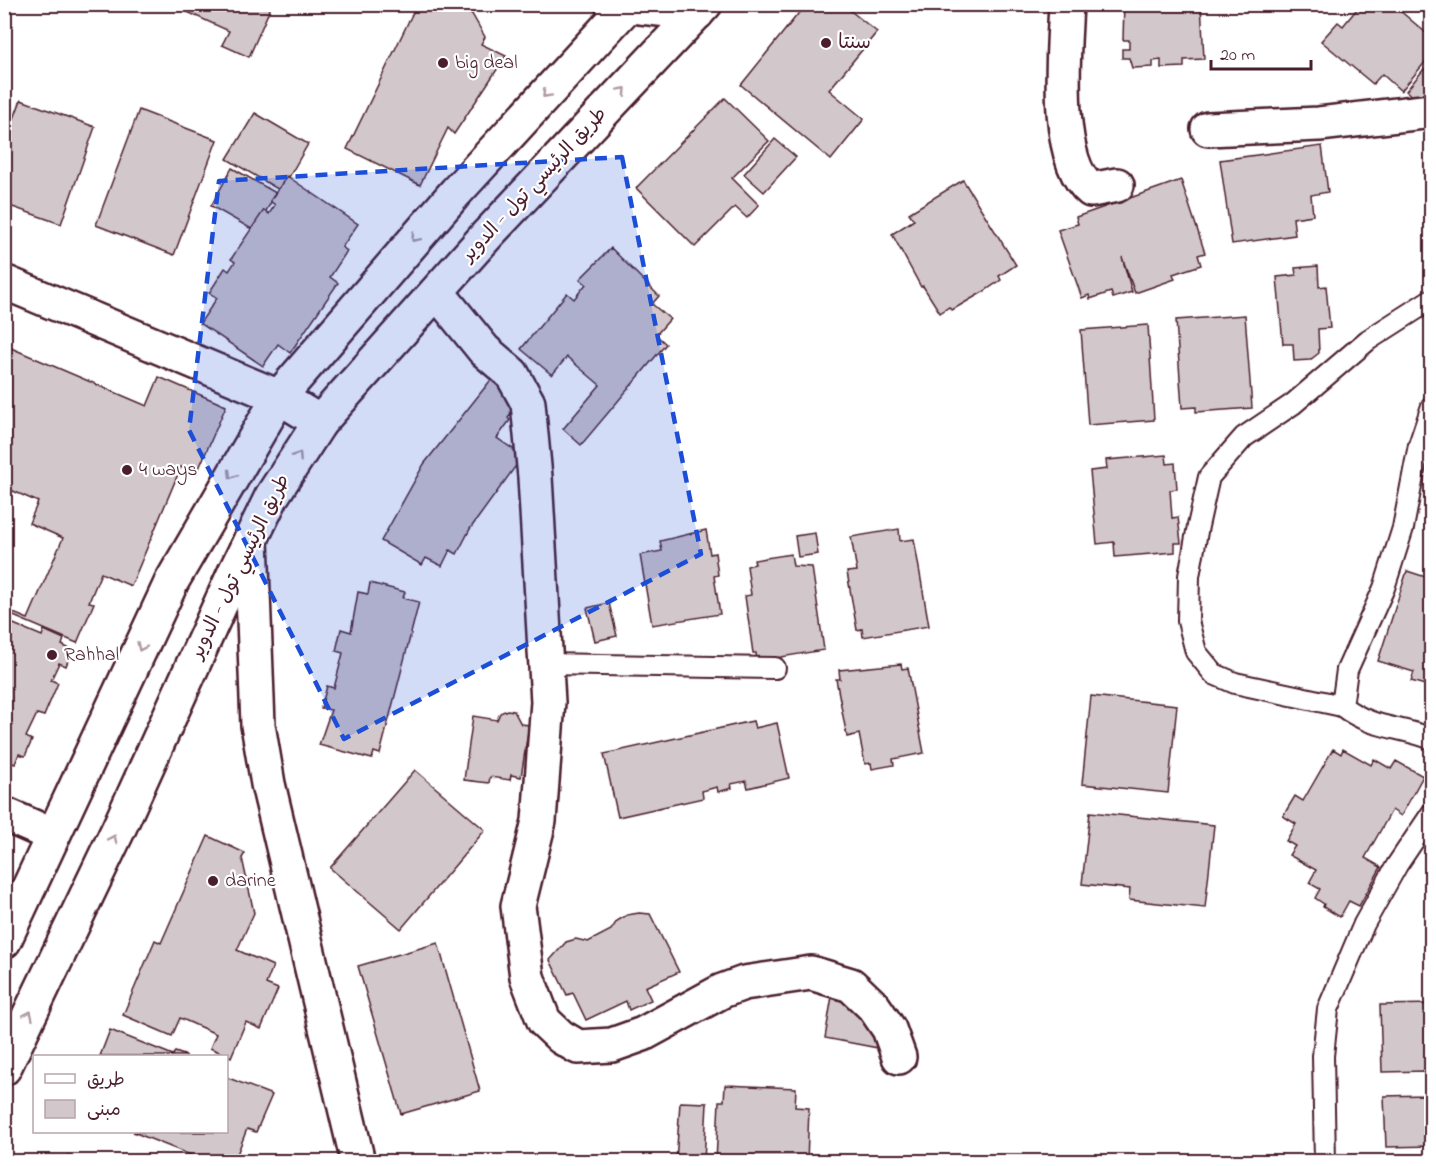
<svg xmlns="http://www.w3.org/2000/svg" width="1436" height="1166" font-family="'Indie Flower','Playpen Sans Arabic',sans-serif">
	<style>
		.building { fill: #d2c7cb; stroke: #4a1f2b; stroke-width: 1.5 }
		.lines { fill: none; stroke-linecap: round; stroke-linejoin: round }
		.service-casing { stroke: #4a1f2b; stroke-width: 24 }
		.minor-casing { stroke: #4a1f2b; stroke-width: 38 }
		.primary-casing { stroke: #4a1f2b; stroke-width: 38 }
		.service { stroke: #fff; stroke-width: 20 }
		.minor { stroke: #fff; stroke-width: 33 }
		.primary { stroke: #fff; stroke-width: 33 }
		.oneway { stroke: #ae9aa0 }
		.marked { fill: #1d4ed8; fill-opacity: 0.2; stroke: #1d4ed8; stroke-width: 4.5; stroke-dasharray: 12 8; stroke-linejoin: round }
		.poi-dot { fill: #4a1f2b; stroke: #fff; stroke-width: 2 }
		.labels { text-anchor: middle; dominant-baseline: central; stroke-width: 4.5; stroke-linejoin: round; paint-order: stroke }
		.poi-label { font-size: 20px; fill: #4a1f2b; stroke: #fff; text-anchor: start }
		.street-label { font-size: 20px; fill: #4a1f2b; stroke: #fff }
	</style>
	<rect width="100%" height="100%" fill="#fff"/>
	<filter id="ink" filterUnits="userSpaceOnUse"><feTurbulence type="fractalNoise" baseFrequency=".0167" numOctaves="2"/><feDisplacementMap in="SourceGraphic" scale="12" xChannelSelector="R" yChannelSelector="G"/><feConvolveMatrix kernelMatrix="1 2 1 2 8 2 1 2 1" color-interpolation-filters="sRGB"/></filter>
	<g filter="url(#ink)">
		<!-- building -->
		<g class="building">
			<path d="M170 4H272L249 57 222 45 229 31Z"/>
			<path d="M417 4H453L472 14 485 37 481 44 506 56 454 134 448 128 420 185 347 149Z"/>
			<path d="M806 4H842L877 32 829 90 864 119 831 160 741 85Z"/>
			<path d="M1124 4H1201L1204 59 1184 60V67L1161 68V60L1153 61V67L1132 68 1129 58H1122V49H1129V40H1123Z"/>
			<path d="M1361 4H1392L1432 38V54L1401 91 1382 74 1373 84 1321 41 1338 22 1343 26Z"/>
			<path d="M1424 69 1432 75V89L1420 103 1406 91Z"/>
			<path d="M725 98 769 141 732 178 759 205 747 218 735 207 695 247 636 188Z"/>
			<path d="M21 100 95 127 61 224 4 204V145Z"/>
			<path d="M139 110 217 140 174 255 96 225Z"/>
			<path d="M255 113 308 144 281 191 227 159Z"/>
			<path d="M775 139 796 157 764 192 744 174Z"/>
			<path d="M1322 146 1328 192 1311 195 1313 215 1293 218 1295 235 1232 244 1220 160Z"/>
			<path d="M232 168 276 193 255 231 211 206Z"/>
			<path d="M287 176 358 224 342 247 347 251 330 277 338 283 290 353 278 344 263 366 200 323 217 298 209 293 225 268 229 271 235 262 231 259 264 210 269 214 275 205 270 201Z"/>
			<path d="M963 180 1016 265 999 276 1001 280 983 292 952 310 949 307 940 313 923 286 921 287 892 234 914 220 909 213Z"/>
			<path d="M1181 180 1205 253 1198 255 1201 265 1173 274 1175 279 1135 293 1122 257 1132 292 1113 298 1111 292 1090 299 1089 295 1082 298 1058 230 1078 224 1076 217Z"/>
			<path d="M611 248 659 296 652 304 670 319 656 335 666 344 581 445 563 429 600 385 567 357 552 375 521 349 567 293 574 299 586 284 580 279Z"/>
			<path d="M1318 266 1319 287 1326 286 1330 328 1318 329 1319 353 1310 360 1294 361 1293 344H1283L1277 277 1296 275 1295 268Z"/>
			<path d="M1245 315 1252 408 1196 412V407L1182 408 1176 320Z"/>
			<path d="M1148 325 1154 420 1088 425 1081 330Z"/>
			<path d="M4 345 147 406 159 377 226 406 197 473 181 467 131 586 101 573 89 602 94 603 77 643 4 612V609L28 619 63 538 29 523 38 502 4 487Z"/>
			<path d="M494 376 521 395 508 418 510 420 497 438 523 456 470 529 457 554 450 550 442 566 426 558 422 565 381 541 424 464Z"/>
			<path d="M1166 455 1167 464 1175 463 1177 489 1170 490 1172 518 1178 517 1181 543H1175V552L1115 557 1114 542 1097 544 1090 471 1107 469 1106 460Z"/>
			<path d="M899 529 900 541 914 539 929 626 863 637 862 629 857 630 847 572 857 571 851 537Z"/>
			<path d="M706 530 710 554 715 553 718 575 714 576 720 614 652 625 640 555 662 551 660 541Z"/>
			<path d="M815 533 818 554 798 557 795 536Z"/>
			<path d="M791 554 793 566 812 567 824 650 757 661 756 653H753L745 596 751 595 747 566 755 564 754 560Z"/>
			<path d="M1407 571 1432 579V687L1411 681 1414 672 1378 661Z"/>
			<path d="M370 583 405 592 403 598 419 602 380 754 374 752 372 759 319 745 331 710 321 708 327 686 334 688 343 653 336 651 341 629 351 632 358 592 368 594Z"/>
			<path d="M609 603 617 636 595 641 587 608Z"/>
			<path d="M4 620 42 636 44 630 64 639 62 645 72 650 66 666 59 663 51 680 58 683 44 716 37 714 26 737 32 740 25 756 19 754 15 764 4 760Z"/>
			<path d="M901 664 902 669 908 668 924 753 893 759 894 765 872 769 871 763 865 764 859 734 847 737 836 679H840L839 670Z"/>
			<path d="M1091 696 1177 705 1168 793 1082 784Z"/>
			<path d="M507 710 514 711 521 724 529 725 521 777 511 775 510 780 490 777 489 783 464 780 473 716 497 720 500 713Z"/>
			<path d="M753 721 755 728 777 723 789 778 748 788 746 781 731 784 732 788 718 792 717 787 702 791 703 798 618 817 604 754Z"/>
			<path d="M1333 749 1341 754 1343 749 1371 765 1374 759 1391 769 1396 761 1423 776 1401 816 1392 810 1365 858 1381 867 1359 906 1349 901 1340 917 1323 907 1324 904 1315 898 1320 889 1309 883 1316 870 1289 855 1295 846 1286 841 1296 824 1283 816 1295 796 1303 801Z"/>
			<path d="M415 770 485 830 401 929 330 868Z"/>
			<path d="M1090 812 1214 825 1205 908 1129 900 1130 889 1082 884Z"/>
			<path d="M208 836 245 853 242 858 254 913 237 950 273 966 266 984 278 989 261 1029 246 1022 231 1057 210 1048 216 1034 180 1018 172 1036 123 1015 155 940 161 943Z"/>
			<path d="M639 913 650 914 679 972 645 987 651 1000 629 1010 626 1001 586 1020 573 993 567 995 550 960 566 942 576 939 588 942 611 930 617 921 627 915Z"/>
			<path d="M438 943 480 1091 401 1114 358 966Z"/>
			<path d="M833 990 877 1026 878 1048 825 1038Z"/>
			<path d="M1432 1004V1146L1386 1147 1384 1096 1426 1095V1071L1382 1072 1380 1005Z"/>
			<path d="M110 1030 173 1055 175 1052 187 1056H100Z"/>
			<path d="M226 1077 272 1095 256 1132 247 1129 234 1162H208L133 1132H226Z"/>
			<path d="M725 1085 796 1088 795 1107 809 1108 807 1162H716L719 1101H724Z"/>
			<path d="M680 1102 707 1103 704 1162H676Z"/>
			<path d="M68 1155 84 1162H66Z"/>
		</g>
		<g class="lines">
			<defs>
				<g id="service">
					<path d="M1432 406 1419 445 1403 528 1384 588 1347 670 1342 706C1371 729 1400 726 1432 739"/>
					<path d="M545 664 775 668"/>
					<path d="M1342 706 1235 683 1214 674 1196 652 1188 621 1189 576 1198 526 1209 477 1244 437 1293 404 1368 340 1432 299"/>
					<path d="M1325 1162 1323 1056 1328 1009 1364 924 1397 865 1432 813"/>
				</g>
				<g id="minor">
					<path d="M612 4 697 13"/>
					<path d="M1066 4C1064 50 1053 160 1091 190L1117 185"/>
					<path d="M1208 129 1319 124 1432 111"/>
					<path d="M4 282 279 397 320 422"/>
					<path d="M437 292 484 350 512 374 528 403 535 477 548 702 539 821 518 906 527 977 544 1021 561 1037 578 1047 612 1045 643 1034 722 991 744 983 811 973 851 985 874 1007 889 1029 899 1057"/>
					<path d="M251 539 258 725 268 784 358 1162"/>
					<path d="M4 814 52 835"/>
				</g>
				<g id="primary">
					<path d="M4 941 172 581 279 397 456 192 629 4"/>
					<path d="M4 1068 119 828 235 572 272 496 320 422 488 234 705 4"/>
				</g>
			</defs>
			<!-- service casing -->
			<use href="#service" class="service-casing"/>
			<!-- minor casing -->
			<use href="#minor" class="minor-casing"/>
			<!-- primary casing -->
			<use href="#primary" class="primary-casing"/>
			<!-- service -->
			<use href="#service" class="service"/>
			<!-- minor -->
			<use href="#minor" class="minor"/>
			<!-- primary -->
			<use href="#primary" class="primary"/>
		</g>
		<!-- one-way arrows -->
		<defs><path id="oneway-chevron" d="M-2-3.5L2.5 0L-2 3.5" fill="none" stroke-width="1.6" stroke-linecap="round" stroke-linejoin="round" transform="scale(1.5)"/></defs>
		<g class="oneway">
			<use href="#oneway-chevron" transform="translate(623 91) rotate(-47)"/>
			<use href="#oneway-chevron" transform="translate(546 94) rotate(133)"/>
			<use href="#oneway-chevron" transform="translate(415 238) rotate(131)"/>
			<use href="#oneway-chevron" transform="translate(298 456) rotate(-57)"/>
			<use href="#oneway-chevron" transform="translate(232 475) rotate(121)"/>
			<use href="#oneway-chevron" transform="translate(141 647) rotate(115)"/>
			<use href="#oneway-chevron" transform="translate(113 839) rotate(-65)"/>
			<use href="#oneway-chevron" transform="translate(29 1015) rotate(-65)"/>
		</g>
	</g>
	<!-- marked area -->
	<path class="marked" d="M622 157 701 554 344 739 189 430 219 181Z"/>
	<!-- markers -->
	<g class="poi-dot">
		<circle cx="826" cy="43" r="6"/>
		<circle cx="443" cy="63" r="6"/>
		<circle cx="127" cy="470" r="6"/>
		<circle cx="52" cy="655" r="6"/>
		<circle cx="213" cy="881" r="6"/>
	</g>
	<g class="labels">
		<!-- poi labels -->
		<g class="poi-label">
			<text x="838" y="43">سنتا</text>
			<text x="455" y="63">big deal</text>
			<text x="139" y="470">4 ways</text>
			<text x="64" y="655">Rahhal</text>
			<text x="225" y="881">darine</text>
		</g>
		<!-- street labels -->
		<g class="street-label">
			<text transform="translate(535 185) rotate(-47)">طريق الرئيسي تول - الدوير</text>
			<text transform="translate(241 567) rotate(-64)">طريق الرئيسي تول - الدوير</text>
		</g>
	</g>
	<!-- margin -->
	<rect width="1436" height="1166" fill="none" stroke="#fff" stroke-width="24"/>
	<rect x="12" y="12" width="1412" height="1142" fill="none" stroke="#4a1f2b" stroke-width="2" filter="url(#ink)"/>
	<!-- legend -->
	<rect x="33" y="1055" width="195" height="78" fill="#ffffff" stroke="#b7a5aa" stroke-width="1.5"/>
	<rect x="45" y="1074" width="30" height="9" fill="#ffffff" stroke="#b7a5aa" stroke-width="1.5"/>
	<text x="87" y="1085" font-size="18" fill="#4a1f2b">طريق</text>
	<rect x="45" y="1100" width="30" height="18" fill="#d2c7cb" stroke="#b7a5aa" stroke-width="1.5"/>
	<text x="87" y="1115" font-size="18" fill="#4a1f2b">مبنى</text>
	<!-- scale -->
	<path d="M1211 60v9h100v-9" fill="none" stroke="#4a1f2b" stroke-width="3"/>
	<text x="1220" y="60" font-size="18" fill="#4a1f2b" stroke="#ffffff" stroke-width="4.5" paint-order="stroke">20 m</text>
</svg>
